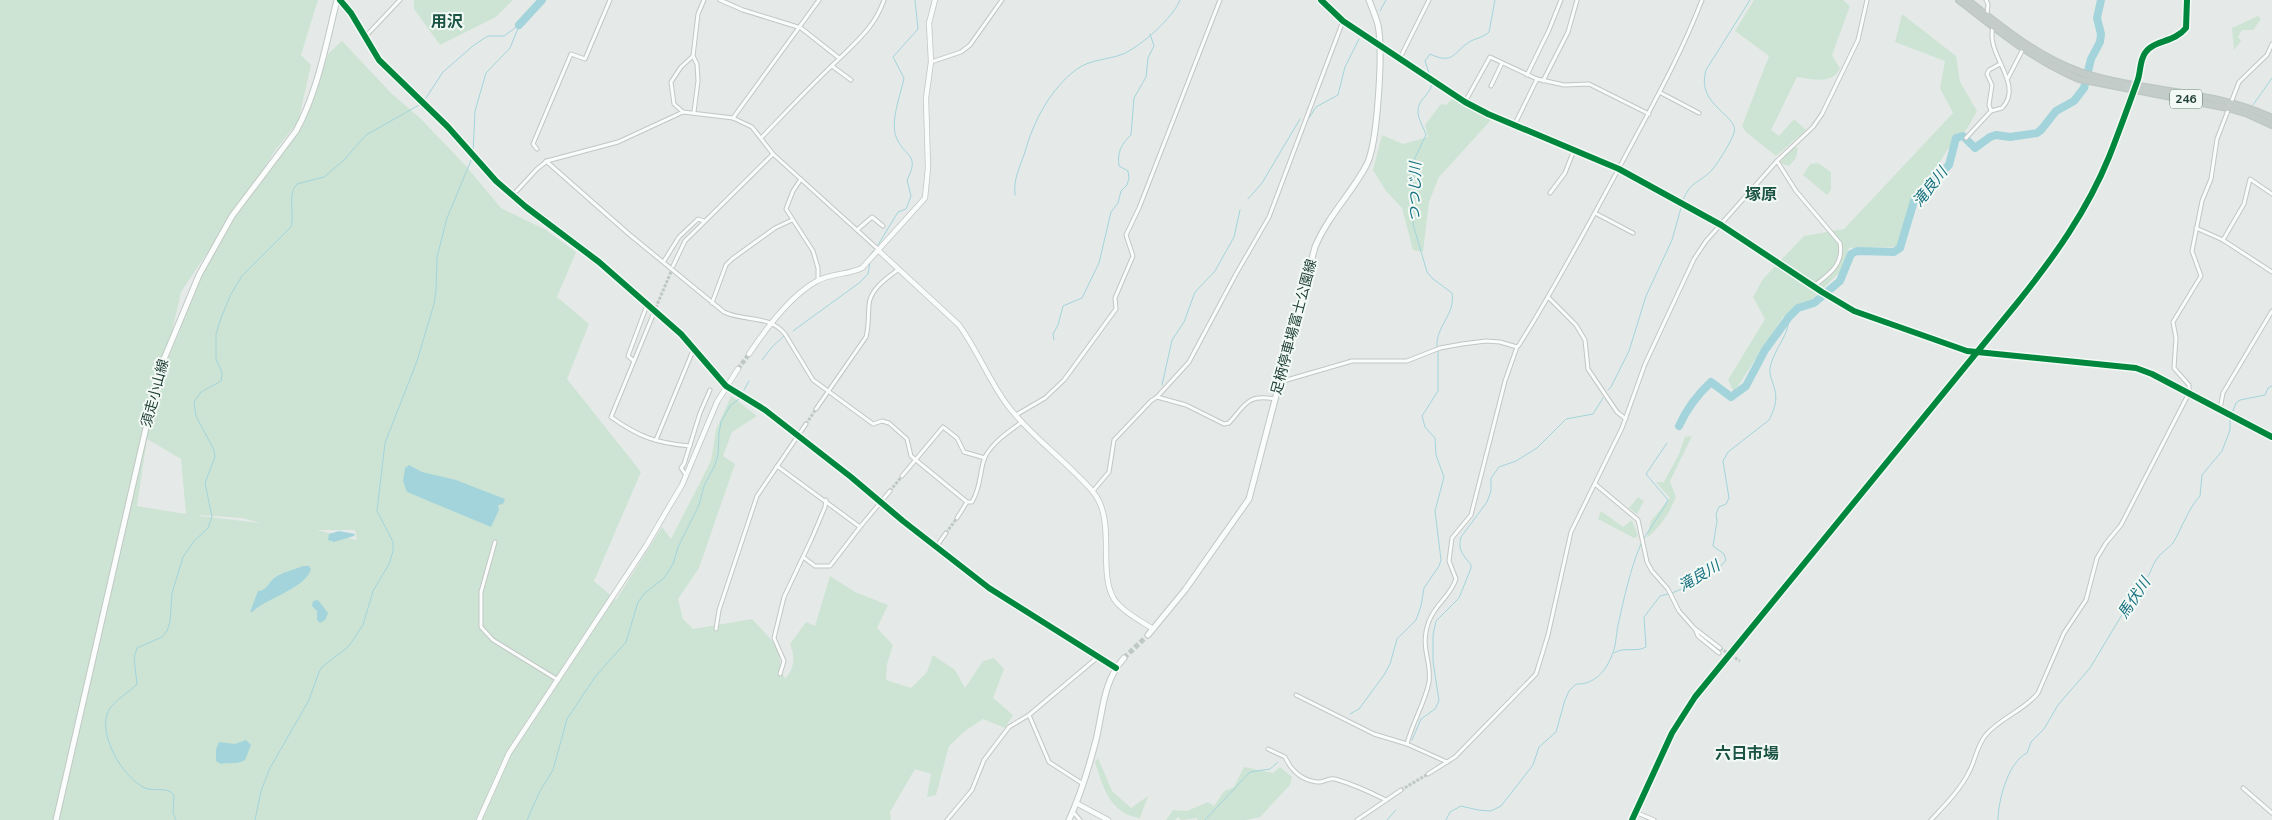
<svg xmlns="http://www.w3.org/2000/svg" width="2272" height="820" font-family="'Nunito Sans','Noto Sans JP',sans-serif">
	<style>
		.green { fill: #cde4d4; fill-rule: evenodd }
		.water { fill: #a3d4db }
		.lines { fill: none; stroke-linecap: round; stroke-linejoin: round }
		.stream { stroke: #a3d4db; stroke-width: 1 }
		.river { stroke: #a3d4db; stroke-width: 8 }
		.minor-tunnel { stroke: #bec8c5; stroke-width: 3; stroke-dasharray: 3 1.5; stroke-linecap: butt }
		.tertiary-tunnel { stroke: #bec8c5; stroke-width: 4.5; stroke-dasharray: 4.5 2; stroke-linecap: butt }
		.secondary-tunnel { stroke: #bec8c5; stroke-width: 5; stroke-dasharray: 5 2.5; stroke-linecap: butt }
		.minor-casing { stroke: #c2c7c5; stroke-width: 5 }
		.tertiary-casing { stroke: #c2c7c5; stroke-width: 6 }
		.secondary-casing { stroke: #c0c8c5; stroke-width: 7 }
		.trunk-casing { stroke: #bcc7c4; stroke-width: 8 }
		.minor { stroke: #fbfcfc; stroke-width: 3 }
		.tertiary { stroke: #fbfcfc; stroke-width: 4.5 }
		.secondary { stroke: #fbfcfc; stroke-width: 5 }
		.trunk { stroke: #c4ccca; stroke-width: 5.5 }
		.cycleway-casing { stroke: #f3faf6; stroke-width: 9 }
		.cycleway { stroke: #00873e; stroke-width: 6 }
		.labels { text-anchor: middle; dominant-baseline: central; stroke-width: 4; stroke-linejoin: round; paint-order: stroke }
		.shield { fill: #f3faf6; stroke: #607870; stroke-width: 1 }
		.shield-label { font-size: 12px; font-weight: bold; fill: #214037 }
		.street-label { font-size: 14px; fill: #214037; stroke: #f3faf6 }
		.water-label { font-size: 15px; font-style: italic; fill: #177180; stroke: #f3faf6 }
		.quarter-label { font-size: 16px; font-weight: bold; fill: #1b5344; stroke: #f3faf6 }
	</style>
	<rect width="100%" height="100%" fill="#e5eae8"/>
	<!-- green -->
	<g class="green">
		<path d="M0 0H318L301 55 311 65 298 122 277 148 181 292 164 367 179 333 188 301 241 204 304 124 328 54 342 41 391 93 420 118 466 166 501 208 546 230 576 252 557 297 589 324 567 379 641 472 594 581 616 600 662 527 671 539 711 461 716 430 731 396 757 416 732 432 723 456 735 464 699 568 678 599 683 619 693 629 752 619C761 629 776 642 779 655 781 664 781 671 785 679 795 667 795 658 790 644L806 622 815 626 830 576 855 592 888 605 877 628 893 645 887 664 886 680 911 688 927 672 933 655 955 670 965 688 983 661 994 658 1004 669 993 698 1013 715 1005 728 983 719 965 731 949 746 936 795 927 797 931 774 915 769 890 812 891 820H0ZM162 378 159 401 149 430 161 378ZM147 439 181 459 186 514 137 506ZM200 515 242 518 261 523 200 516ZM317 530H355L357 540Z"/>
		<path d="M414 0H513L496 17 440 45 414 9Z"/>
		<path d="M1754 0H1843L1850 6 1832 55 1840 69C1831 85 1812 79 1797 77L1771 130 1779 136 1794 119 1806 130 1776 156 1746 132 1742 126 1769 56 1735 31Z"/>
		<path d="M1902 14 1956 56 1960 82 1977 111 1967 129 1947 150 1933 174 1912 199 1898 247 1849 248 1841 271 1807 304 1783 317 1734 392 1728 380 1765 319 1753 297 1763 279 1804 236 1844 229 1953 113 1940 88 1945 61 1895 42Z"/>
		<path d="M2258 16 2261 19 2253 30H2242L2238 37 2241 41 2234 50 2232 28Z"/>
		<path d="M1453 98 1492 119 1439 177 1429 202 1423 252 1413 250 1402 208 1386 191 1373 170 1382 135 1403 144 1428 137 1425 125 1441 104 1446 105Z"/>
		<path d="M1793 146 1798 148 1796 158 1789 166 1780 163Z"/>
		<path d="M1818 163 1831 172V190L1827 195 1803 175 1810 164Z"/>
		<path d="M1692 436 1670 481 1676 497C1669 514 1661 526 1647 538L1651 521 1670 498 1656 482H1664L1679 454 1685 437Z"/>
		<path d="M1638 497 1644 501 1637 514 1629 508Z"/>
		<path d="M1601 511 1623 527 1632 520 1638 536 1634 538 1598 519Z"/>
		<path d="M1098 758 1112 791 1131 808 1148 796 1140 818C1110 814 1103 787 1095 762Z"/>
		<path d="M1244 767 1273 773 1280 767 1292 777 1290 785 1260 817 1246 820H1197L1198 818 1181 820 1178 817 1175 820H1166L1173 810 1187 811 1208 802 1214 806 1224 791 1234 787Z"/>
	</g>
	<!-- water -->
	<g class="water">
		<path d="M409 465 422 472 456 480 505 499 503 504 498 505 499 510 491 527 407 492 403 481 405 468Z"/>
		<path d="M339 531 355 534 354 536 334 542 328 540 329 534Z"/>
		<path d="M303 566H309L311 569C305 589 268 597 252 612H250L258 591C266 591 268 584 273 579 282 572 293 570 303 566Z"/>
		<path d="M318 600 328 613 325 620 320 623 317 620V611L312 606 313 601Z"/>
		<path d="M246 740 251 745 245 760C237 765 229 762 221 764L216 761V749L219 742 235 744Z"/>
	</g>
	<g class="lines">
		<!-- stream -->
		<g class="stream">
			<path d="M1380 11 1386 0"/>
			<path d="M1430 76 1425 61 1430 54C1455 66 1454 50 1471 41 1477 38 1484 37 1489 32L1495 0"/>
			<path d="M1431 80C1435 93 1417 98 1418 112 1418 119 1424 128 1426 135L1414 160 1413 224 1427 272 1433 279 1452 293C1456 314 1435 327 1437 347"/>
			<path d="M424 101 443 72 474 45 488 36H504L519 25"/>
			<path d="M2253 105 2272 78"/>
			<path d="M1309 118 1316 107 1338 95 1345 67 1359 39"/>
			<path d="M473 154 475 111 486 73 510 48 519 26"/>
			<path d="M1015 195C1013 179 1020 167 1025 152 1033 122 1051 88 1077 69 1091 59 1108 60 1123 54 1140 47 1174 17 1180 0"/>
			<path d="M1248 199 1262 183 1300 119"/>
			<path d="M1683 200C1690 183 1696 184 1709 173 1716 167 1731 142 1734 133 1740 115 1695 106 1706 70L1750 0"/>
			<path d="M878 245 898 212 906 209 911 196 907 180C920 154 906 158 897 139 889 123 901 94 904 78L893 57 918 29 915 0"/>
			<path d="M870 256 873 251"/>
			<path d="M793 331 859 283 868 274 870 262"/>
			<path d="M1054 340 1053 334 1058 325 1063 306 1082 298 1099 263 1111 212 1118 203 1121 191 1127 185 1129 178 1128 171 1119 166C1117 153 1121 144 1131 135L1134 98 1146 77 1148 58 1154 46 1150 34"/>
			<path d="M762 360 772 347 784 336"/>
			<path d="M1162 385 1172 340 1184 322 1195 292 1215 271 1234 237 1240 210"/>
			<path d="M744 390 749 381"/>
			<path d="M1608 390 1611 387 1629 351 1646 296 1672 240 1681 208"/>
			<path d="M1643 540C1651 526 1661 514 1668 500L1646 474 1667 443"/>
			<path d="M1672 593 1691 585 1696 578 1722 565 1726 560 1724 554 1713 546 1717 521 1716 514 1719 507 1726 504 1729 498 1723 461 1728 452 1769 420C1786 389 1765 382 1771 364 1776 346 1789 336 1789 317"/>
			<path d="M1614 653C1625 646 1635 653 1646 647L1644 617 1660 596 1668 594"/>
			<path d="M1350 714 1359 709 1384 675 1390 664 1397 639 1416 620 1421 606 1424 588 1439 566 1441 560 1435 511 1444 477 1436 455 1435 438 1425 427 1422 416 1438 391V351"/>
			<path d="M1412 740 1421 719 1435 709 1439 701 1433 661V635L1436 621 1459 598 1471 568V565C1464 555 1457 551 1461 537L1487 502 1491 491V478L1499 467 1516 461 1537 448 1566 419 1593 414 1603 398"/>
			<path d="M176 820 173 813 174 795C167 786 154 792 145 788 123 778 96 733 109 710 115 699 129 693 137 684L134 658 137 648 162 637 167 631 170 622 172 593 183 557 194 541 208 528 212 517 205 483 215 457 214 450 196 416 194 402 201 392 221 381 222 373 216 359V334L221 318 231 294 242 276 291 227C295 213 287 195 297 184L324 177 344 160 366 135 421 104"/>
			<path d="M255 820 261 791 270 768 309 700 319 672 322 667 349 646 363 625 373 591 389 564 393 551V542L377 511 385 443 417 361 434 304 436 291 437 257 447 218 472 158"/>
			<path d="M527 820 540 791 553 770 567 719 595 677 626 642 638 602 645 593 664 578 673 564 678 547 699 505 704 486 715 465 718 455 719 433 721 422 730 406 739 399"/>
			<path d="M1205 820 1250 772 1270 769 1278 762"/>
			<path d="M1387 820 1396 810"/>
			<path d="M1446 820 1450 812 1461 806 1478 810 1491 811 1501 806 1533 765 1539 747 1556 732 1565 700 1569 691 1576 684C1594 685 1606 671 1612 655 1616 647 1616 635 1618 625 1624 599 1630 569 1641 544"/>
			<path d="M1998 820C1998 801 2008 762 2027 753L2031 742 2044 729 2058 705 2090 668 2141 583C2153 573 2149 571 2156 560 2160 553 2168 549 2173 543 2182 528 2188 509 2200 496L2202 475 2222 451 2230 430V419L2236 403 2240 400 2265 395 2268 388 2272 386"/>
		</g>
		<!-- river -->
		<g class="river">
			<path d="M519 25 542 0"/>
			<path d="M1679 426C1687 408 1697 395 1711 382L1731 397 1746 386 1765 350 1789 317 1798 308 1814 303 1840 281 1851 254 1857 251 1894 252 1900 248 1914 201 1949 165 1956 138 1963 136 1975 148 1990 137 1996 135 2010 137 2037 133 2041 130 2056 111 2074 101 2084 88 2091 59 2100 42 2101 34 2097 18 2101 0"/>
		</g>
		<!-- minor-tunnel -->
		<g class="minor-tunnel">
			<path d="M654 312 673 267"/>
			<path d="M806 424 816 409"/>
			<path d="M890 491 902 476"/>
			<path d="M946 533 957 518"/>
			<path d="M1720 648 1740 661"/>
			<path d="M1401 790 1428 774"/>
		</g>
		<!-- tertiary-tunnel -->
		<path class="tertiary-tunnel" d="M738 369 749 354"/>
		<!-- secondary-tunnel -->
		<path class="secondary-tunnel" d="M1124 658 1148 635"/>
		<defs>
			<g id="minor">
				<path d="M720 0 743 10 801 28 839 58"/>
				<path d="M1321 0 1343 21 1465 102 1488 114 1558 143"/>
				<path d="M1986 0 1988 4 1987 15"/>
				<path d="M364 38 400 0"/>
				<path d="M1400 58 1429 0"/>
				<path d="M931 62 961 52 970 45 1002 0"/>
				<path d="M832 66 851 80"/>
				<path d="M1527 75 1549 30 1561 0"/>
				<path d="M2008 78 2023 49"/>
				<path d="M1543 81 1568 32 1577 0"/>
				<path d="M1491 86 1502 63"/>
				<path d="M1661 93 1699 113"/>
				<path d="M1465 102 1490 57 1537 79 1564 85 1589 84 1649 114"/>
				<path d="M1991 111 1989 105 1992 85 1987 74 1989 70 2000 64"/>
				<path d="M683 112 674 104 671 82 681 67 693 56"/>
				<path d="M694 112 698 81 697 64 693 56 698 14 704 0"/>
				<path d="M733 118 819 0"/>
				<path d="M1514 126 1537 79"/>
				<path d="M761 138C787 111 813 83 840 58 859 39 875 26 884 0"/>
				<path d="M1966 138 1991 111 2002 108C2025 84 1985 55 1993 27"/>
				<path d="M537 149 533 144 571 54 585 59 610 0"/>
				<path d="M546 161 630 235 724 312C745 322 768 314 785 334L813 380 873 424 882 421 889 423 907 439 911 456 967 502"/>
				<path d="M1777 161 1796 191 1840 243C1844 265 1829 274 1814 286"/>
				<path d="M801 179 793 191 786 209 813 251 818 268V281"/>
				<path d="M1550 193 1565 173 1574 150"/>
				<path d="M512 196 537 169 547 161 618 142 683 112 733 118 752 127 773 154 879 250"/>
				<path d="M1595 213 1633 233"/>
				<path d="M1721 225 1822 292 1854 311 1955 348 1989 353 2136 368 2152 374 2272 437"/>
				<path d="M2196 228 2223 240 2272 272"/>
				<path d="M857 230 872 217 883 226"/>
				<path d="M2223 240 2244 204 2250 179 2272 194"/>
				<path d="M664 261 679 237 698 219 704 221"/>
				<path d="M673 266 685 241 773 154"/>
				<path d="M1548 297 1576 325 1585 340 1588 369 1617 412 1626 419"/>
				<path d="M712 303 726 265 732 259 775 228 792 220"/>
				<path d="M653 315 611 417C639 437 656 443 690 446"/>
				<path d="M634 361 628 356 647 305"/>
				<path d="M1280 382 1352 361H1407L1440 348 1462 344 1486 341 1500 342 1517 347 1519 345C1555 288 1586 229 1618 170 1648 113 1679 60 1702 0"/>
				<path d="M1157 397 1189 362 1236 274 1269 217 1343 21"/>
				<path d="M816 409 866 337C869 326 868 317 869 305 870 289 887 278 899 269"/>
				<path d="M2220 409 2223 393 2272 311"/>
				<path d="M1016 415 1045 398 1064 380 1116 309 1115 298 1133 256 1126 235 1139 208 1220 0"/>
				<path d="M656 440 694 348"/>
				<path d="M777 466 860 527 890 491"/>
				<path d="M686 475 681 468 684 464 700 413 710 390"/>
				<path d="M902 476 943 427 957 438 964 452 985 458"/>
				<path d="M1595 484 1638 520 1647 562 1652 571 1668 589 1679 611 1694 628 1720 648"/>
				<path d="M1093 491 1109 472 1114 440 1151 401 1157 397 1186 405 1224 424 1229 423C1246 404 1247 394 1275 399"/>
				<path d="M957 518 967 502H972C982 485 979 472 985 457 993 442 1008 432 1022 422"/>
				<path d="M495 542 481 592V627L493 640 558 680"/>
				<path d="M936 547 946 533"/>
				<path d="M803 557 815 566H830L860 527"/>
				<path d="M716 629 719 610 757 496 806 424"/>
				<path d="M1695 629 1698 636 1719 653"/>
				<path d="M780 674 784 661 774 638 784 597 812 538 825 507 826 500"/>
				<path d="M1296 695 1374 734 1407 744 1447 762"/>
				<path d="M1029 715 1049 762 1083 784"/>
				<path d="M1407 744C1412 723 1425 703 1429 682 1432 660 1419 648 1429 621 1436 603 1450 597 1456 579L1449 561 1452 538 1471 515 1505 381 1517 347"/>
				<path d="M1268 749 1285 757C1291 770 1301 780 1317 782 1324 783 1328 777 1335 779 1353 784 1370 792 1386 800"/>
				<path d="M1428 774 1455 757 1536 674 1548 635 1571 532 1622 428 1645 364 1694 259 1706 241 1777 161 1813 127 1822 114 1858 40 1867 0"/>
				<path d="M2243 788 2272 813"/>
				<path d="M1073 812 1080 820"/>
				<path d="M1635 812 1654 820"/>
				<path d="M947 820 972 790 984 760 1009 727 1029 715 1098 657"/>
				<path d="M1357 820 1401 790"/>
				<path d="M1931 820C1945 805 1960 790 1969 772 1975 761 1977 746 1985 736 1999 718 2024 711 2038 693L2064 633 2086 600 2097 558 2106 543 2121 525 2189 393V385L2174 368 2176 338 2173 322 2201 276 2192 251 2202 201 2211 179 2217 139 2239 82 2267 55 2272 44"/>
			</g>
			<g id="tertiary">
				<path d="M340 0 351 13 379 60 448 127 496 181 526 207 599 262 681 334 726 386 765 410 851 477 903 521 989 588 1116 668"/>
				<path d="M1558 143 1619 169 1721 225"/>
				<path d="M879 251 959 325C978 351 989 381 1008 406 1027 431 1053 451 1075 473 1086 484 1098 494 1102 509 1111 536 1100 576 1114 599 1123 612 1141 621 1153 629"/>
				<path d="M749 354C765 330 791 295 817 281 831 273 848 275 862 268L925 198 928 168 926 98 931 62 929 23 935 0"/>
				<path d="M1076 803 1108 820"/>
				<path d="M479 820 509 753 646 546 673 500 682 485 717 402 738 369"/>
				<path d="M1632 820 1672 733 1695 697 2018 302C2054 257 2087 211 2109 157 2119 132 2128 107 2137 82 2141 73 2139 62 2145 53 2153 40 2174 43 2186 28L2187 0"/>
			</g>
			<g id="secondary">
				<path d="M1148 635 1185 590 1249 499 1315 247C1328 216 1351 194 1366 166 1378 145 1383 49 1378 25 1376 17 1372 8 1369 0"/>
				<path d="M56 820 159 371 199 275 232 216 296 131C318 91 326 44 337 0"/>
				<path d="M1069 820C1081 794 1089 767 1096 740 1103 711 1103 681 1124 658"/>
			</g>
			<g id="trunk">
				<path d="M1959 0C1997 30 2034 60 2079 79L2228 108 2248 114 2272 125"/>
				<path d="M1967 0C2002 27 2037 57 2080 72 2143 93 2211 89 2272 118"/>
			</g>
		</defs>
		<!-- minor casing -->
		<use href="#minor" class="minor-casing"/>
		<!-- tertiary casing -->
		<use href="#tertiary" class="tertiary-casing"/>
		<!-- secondary casing -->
		<use href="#secondary" class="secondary-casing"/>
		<!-- trunk casing -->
		<use href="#trunk" class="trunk-casing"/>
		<!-- minor -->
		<use href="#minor" class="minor"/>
		<!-- tertiary -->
		<use href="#tertiary" class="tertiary"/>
		<!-- secondary -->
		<use href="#secondary" class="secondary"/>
		<!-- trunk -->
		<use href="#trunk" class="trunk"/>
		<defs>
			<g id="cycleway">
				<path d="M340 0 351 13 379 60 448 127 496 181 526 207 599 262 681 334 726 386 765 410 851 477 903 521 989 588 1116 668"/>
				<path d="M1321 0 1343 21 1465 102 1488 114 1619 169 1721 225 1822 292 1854 311 1967 351 2136 368 2152 374 2272 437"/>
				<path d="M1632 820 1672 733 1695 697 2018 302C2054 257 2087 211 2109 157 2119 132 2128 107 2137 82 2141 73 2139 62 2145 53 2153 40 2174 43 2186 28L2187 0"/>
			</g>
		</defs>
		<!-- cycleway casing -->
		<use href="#cycleway" class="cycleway-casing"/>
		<!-- cycleway -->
		<use href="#cycleway" class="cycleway"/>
	</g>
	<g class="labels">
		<!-- shield labels -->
		<rect class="shield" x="2170" y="89.5" width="32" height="19" rx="4"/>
		<g class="shield-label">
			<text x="2186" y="99">246</text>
		</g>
		<!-- street labels -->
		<g class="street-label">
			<text transform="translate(1294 327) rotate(-75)">足柄停車場富士公園線</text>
			<text transform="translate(155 393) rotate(-75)">須走小山線</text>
		</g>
		<!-- water labels -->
		<g class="water-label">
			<text transform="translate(1930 187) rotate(-51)">滝良川</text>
			<text transform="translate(1415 192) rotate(-89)">つつじ川</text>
			<text transform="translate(1699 576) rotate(-31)">滝良川</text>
			<text transform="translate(2134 598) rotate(-56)">馬伏川</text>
		</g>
		<!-- quarter labels -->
		<g class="quarter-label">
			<text x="447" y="22">用沢</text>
			<text x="1761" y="195">塚原</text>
			<text x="1747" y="754">六日市場</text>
		</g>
	</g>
</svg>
